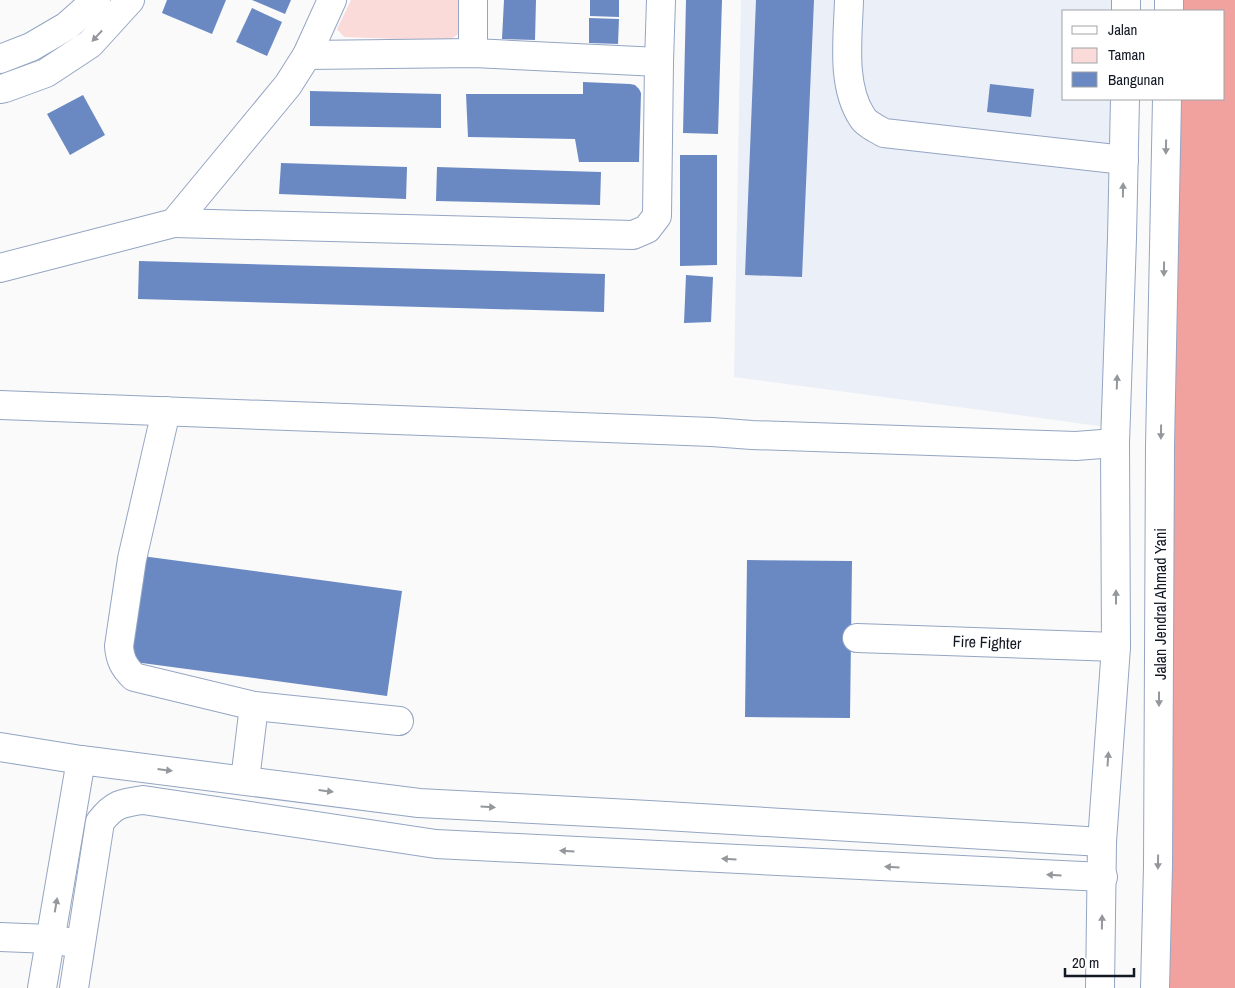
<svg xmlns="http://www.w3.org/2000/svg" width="1235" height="988" font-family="'Archivo Narrow',sans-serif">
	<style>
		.built { fill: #ebeff7 }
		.green { fill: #fbdbd9 }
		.forest { fill: #f1a29e }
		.building { fill: #6a89c3 }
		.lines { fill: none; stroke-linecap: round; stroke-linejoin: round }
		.minor-casing { stroke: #94a5c3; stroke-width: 30 }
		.highway-casing { stroke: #94a5c3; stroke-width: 30 }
		.minor { stroke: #fff; stroke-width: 28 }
		.highway { stroke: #fff; stroke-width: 28 }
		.oneway { fill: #94979c }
		.labels { text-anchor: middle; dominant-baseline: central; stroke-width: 4; stroke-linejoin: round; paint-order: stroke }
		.street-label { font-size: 16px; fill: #121824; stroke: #fff }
	</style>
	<rect width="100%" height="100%" fill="#fafafa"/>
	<!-- built -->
	<path class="built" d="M741 0H1124V11H1064V99H1122L1114 428 734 377Z"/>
	<!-- green -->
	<path class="green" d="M351 0H459L458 34 449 41 344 37 337 29Z"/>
	<!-- forest -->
	<path class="forest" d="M1172 0H1235V988H1155L1171 99H1224V11H1172Z"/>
	<!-- building -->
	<g class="building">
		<path d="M167 0H226L212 34 162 13Z"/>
		<path d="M252 0H291L285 14Z"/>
		<path d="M504 0H536L535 40 502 39Z"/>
		<path d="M590 0H619V17L590 16Z"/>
		<path d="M686 0H722L718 134 683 133Z"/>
		<path d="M756 0H814L802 277 745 275Z"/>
		<path d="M252 8 282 22 267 56 236 42Z"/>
		<path d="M589 18 619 19 618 44 589 43Z"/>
		<path d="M583 82 630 84 635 85 639 89 641 93 639 162H579L575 139 468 137 466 94H583Z"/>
		<path d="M990 84 1034 89 1031 117 987 112Z"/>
		<path d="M310 91 441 94V128L310 126Z"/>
		<path d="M83 95 105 135 70 155 47 114Z"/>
		<path d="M680 155H717V265L680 266Z"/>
		<path d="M281 163 407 167 406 199 279 194Z"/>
		<path d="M437 167 601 172 600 205 436 201Z"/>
		<path d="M139 261 605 274 604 312 138 299Z"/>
		<path d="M686 275 713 277 711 322 684 323Z"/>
		<path d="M142 556 402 591 387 696 127 661Z"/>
		<path d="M747 560 852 561 850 718 745 717Z"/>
	</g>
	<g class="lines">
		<defs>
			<g id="minor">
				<path d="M849 0C848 37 841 85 862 117 866 124 877 129 884 133L1124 160"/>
				<path d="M473 53V0"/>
				<path d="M307 55 473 53 659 62"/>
				<path d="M0 59 31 47 67 26 96 0"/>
				<path d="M0 89 5 88 46 73 90 44 130 0"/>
				<path d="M174 223 633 235 647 229 657 216 659 62 661 0"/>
				<path d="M0 268 174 223 288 85 307 55 332 0"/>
				<path d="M0 405 712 432 752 435 1076 446 1115 443"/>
				<path d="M166 411 132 559 119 646C120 660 124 667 134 677L254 706 399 721"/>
				<path d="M857 638 1116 647"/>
				<path d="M0 747 81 760"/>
				<path d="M245 780 254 706"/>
				<path d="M0 937 50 939 68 942"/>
				<path d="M42 988 81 760 419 803 649 815 1102 842"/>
				<path d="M74 988 100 822C114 804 121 803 143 800L436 844 1103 877"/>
			</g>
			<g id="highway">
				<path d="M1126 11V0"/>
				<path d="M1169 11V0"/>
				<path d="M1100 988 1102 842 1116 647 1115 443 1122 238 1125 99"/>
				<path d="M1155 988 1158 866 1160 446 1167 99"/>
			</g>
		</defs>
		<!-- minor casing -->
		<use href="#minor" class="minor-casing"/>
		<!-- highway casing -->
		<use href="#highway" class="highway-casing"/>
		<!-- minor -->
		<use href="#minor" class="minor"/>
		<!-- highway -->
		<use href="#highway" class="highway"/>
	</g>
	<!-- one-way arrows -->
	<defs><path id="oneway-solid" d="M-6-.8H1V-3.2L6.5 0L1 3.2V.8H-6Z" transform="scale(1.25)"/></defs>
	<g class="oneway">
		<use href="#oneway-solid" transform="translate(97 36) rotate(133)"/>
		<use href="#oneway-solid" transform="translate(1166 147) rotate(91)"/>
		<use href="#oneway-solid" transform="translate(1123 190) rotate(-89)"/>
		<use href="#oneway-solid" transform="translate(1164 269) rotate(91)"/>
		<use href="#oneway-solid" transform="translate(1117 382) rotate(-88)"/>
		<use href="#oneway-solid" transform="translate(1161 432) rotate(91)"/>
		<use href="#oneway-solid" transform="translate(1116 597) rotate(-90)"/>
		<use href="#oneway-solid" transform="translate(1159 699) rotate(90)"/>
		<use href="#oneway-solid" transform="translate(1108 759) rotate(-86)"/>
		<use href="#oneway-solid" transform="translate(165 770) rotate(7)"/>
		<use href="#oneway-solid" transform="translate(326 791) rotate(7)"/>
		<use href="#oneway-solid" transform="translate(488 807) rotate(3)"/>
		<use href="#oneway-solid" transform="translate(567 851) rotate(-177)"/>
		<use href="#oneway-solid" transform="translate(729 859) rotate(-177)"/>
		<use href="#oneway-solid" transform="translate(1158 862) rotate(91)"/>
		<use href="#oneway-solid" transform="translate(892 867) rotate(-177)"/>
		<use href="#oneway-solid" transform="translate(1054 875) rotate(-177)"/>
		<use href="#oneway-solid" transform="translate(56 905) rotate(-80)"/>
		<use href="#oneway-solid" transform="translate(1102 922) rotate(-89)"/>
	</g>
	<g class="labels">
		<!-- street labels -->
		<g class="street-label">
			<text transform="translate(1160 604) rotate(-90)">Jalan Jendral Ahmad Yani</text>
			<text transform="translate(987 642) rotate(2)">Fire Fighter</text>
		</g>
	</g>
	<!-- legend -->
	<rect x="1062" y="10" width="162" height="90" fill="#ffffff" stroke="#a0a3a7"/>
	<rect x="1072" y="26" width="25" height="8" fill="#ffffff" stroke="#a0a3a7"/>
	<text x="1108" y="35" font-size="15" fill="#121824">Jalan</text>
	<rect x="1072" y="48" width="25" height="15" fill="#fbdbd9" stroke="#a0a3a7"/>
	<text x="1108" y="60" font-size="15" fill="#121824">Taman</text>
	<rect x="1072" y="72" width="25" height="15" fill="#6a89c3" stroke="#a0a3a7"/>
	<text x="1108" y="85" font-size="15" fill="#121824">Bangunan</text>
	<!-- scale -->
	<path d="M1065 968v8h69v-8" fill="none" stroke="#121824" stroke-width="2.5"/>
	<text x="1072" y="968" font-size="15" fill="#121824" stroke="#ffffff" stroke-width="4" paint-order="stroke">20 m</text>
</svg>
